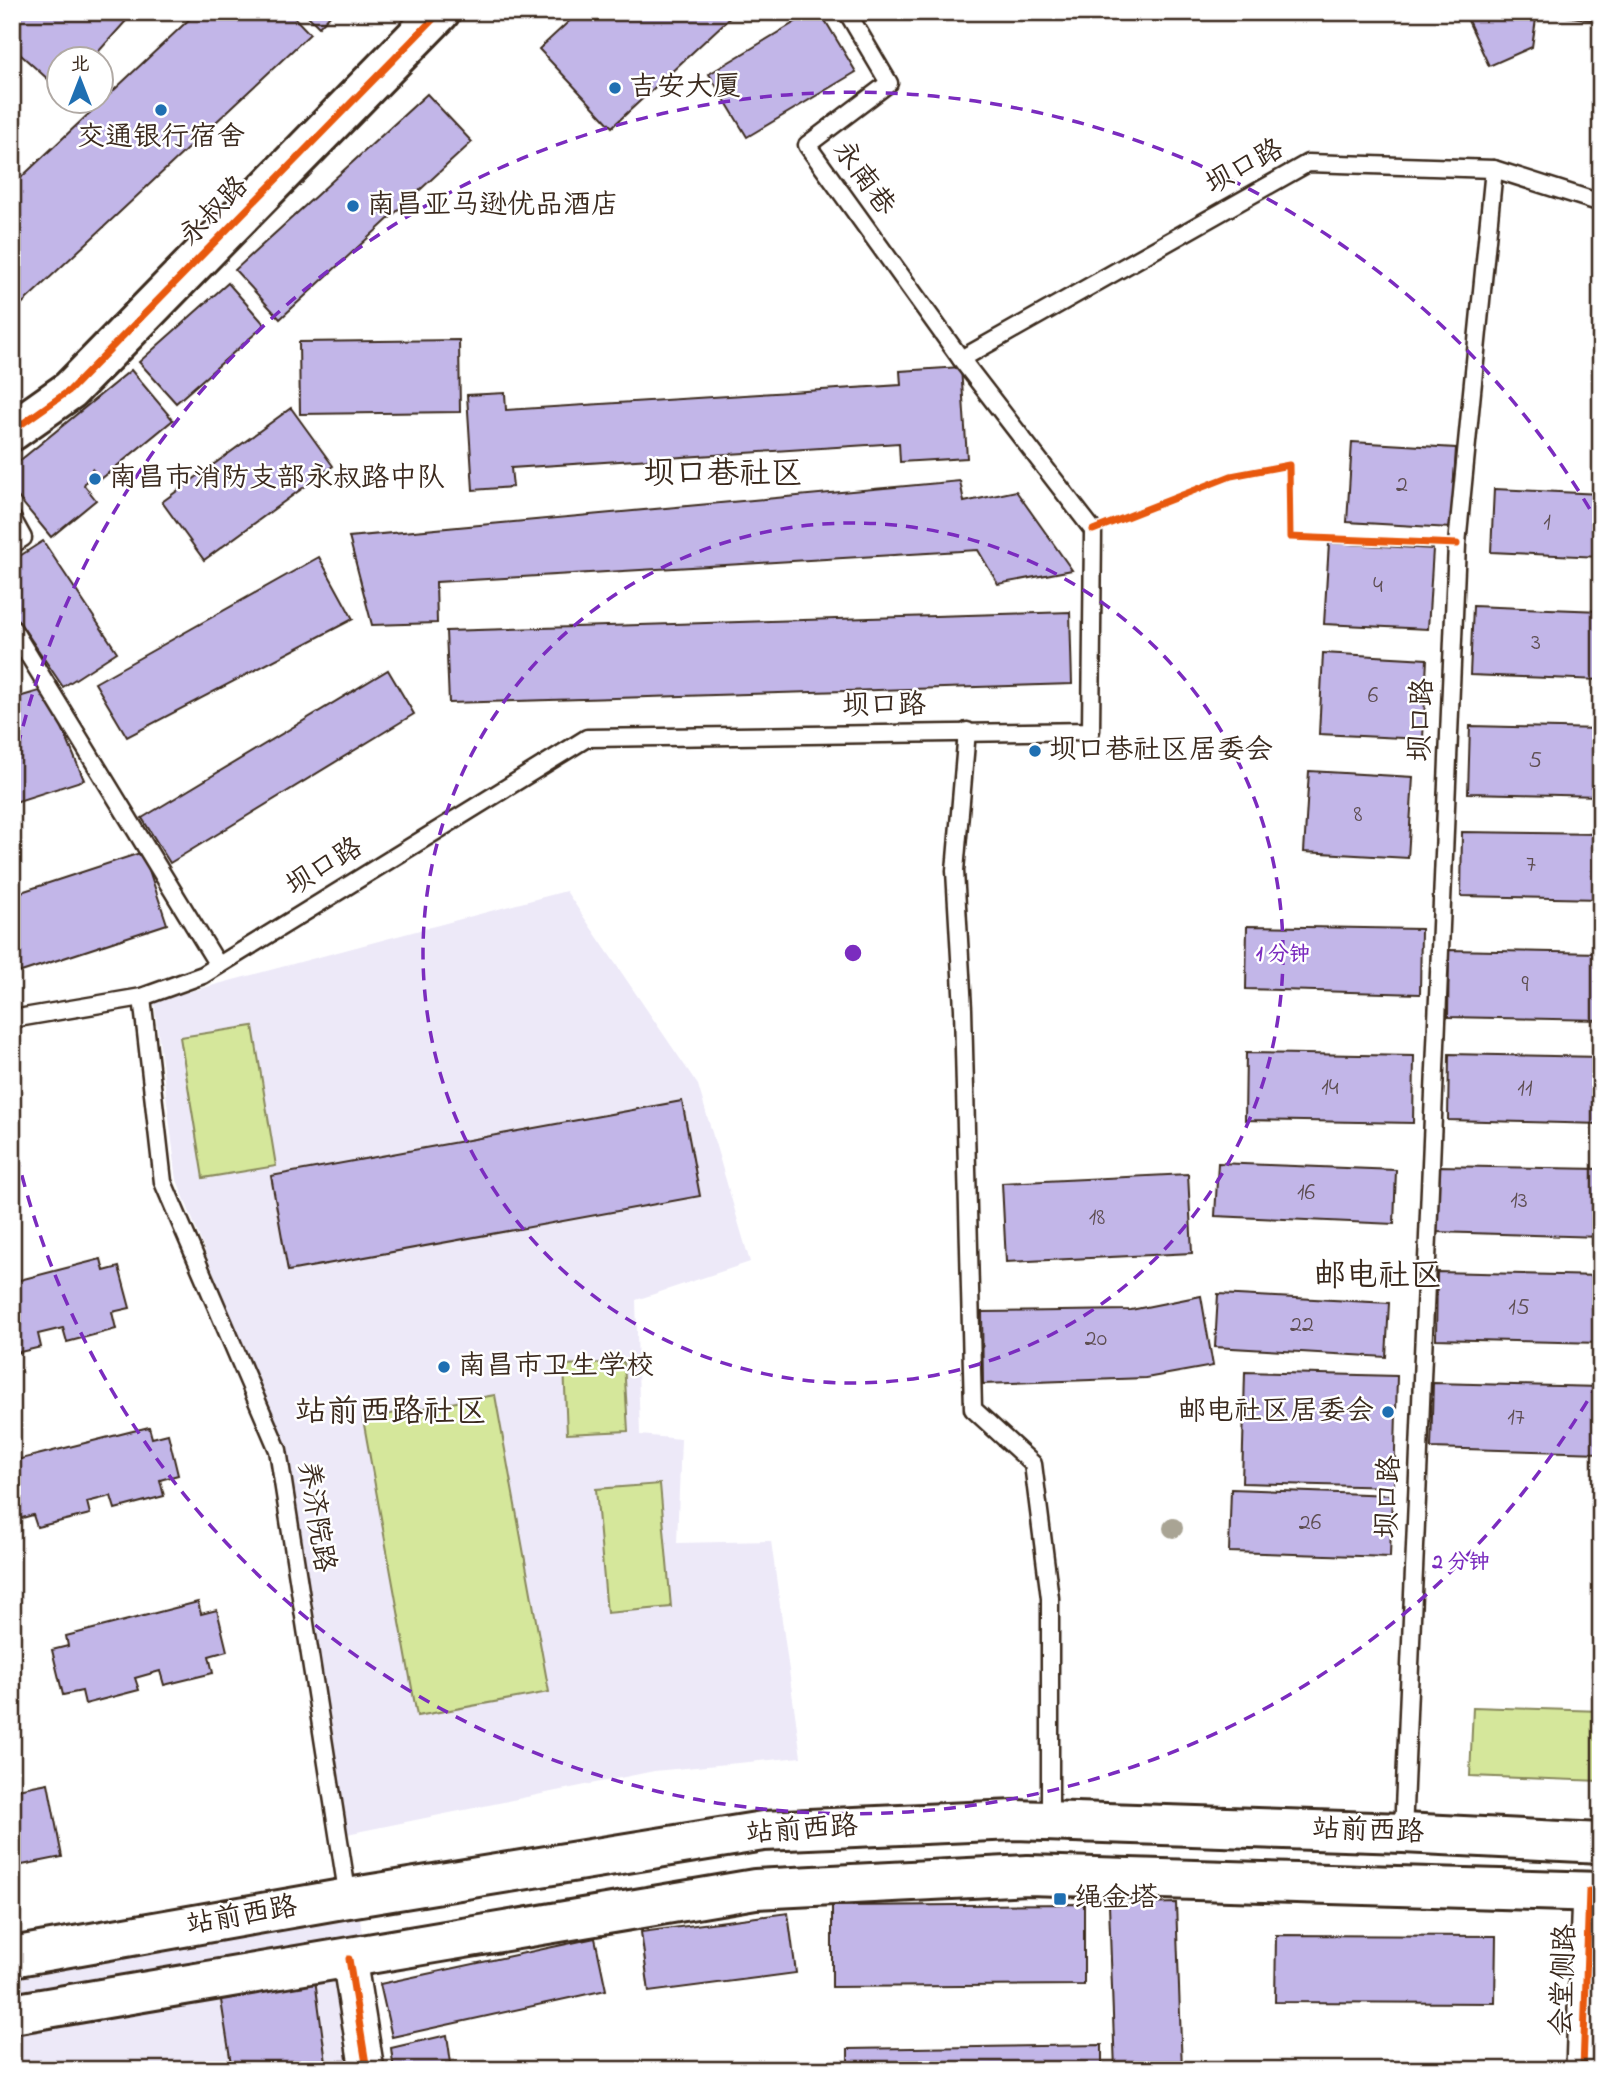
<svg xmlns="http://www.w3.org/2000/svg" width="1613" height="2082" font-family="'Indie Flower','LXGW WenKai TC',sans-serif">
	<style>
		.built { fill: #ede9f8 }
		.green { fill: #d5e79b; stroke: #88885c; stroke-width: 2 }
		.building { fill: #c2b6e8; stroke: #3b2a1e; stroke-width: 2 }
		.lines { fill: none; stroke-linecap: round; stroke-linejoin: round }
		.lane-casing { stroke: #3b2a1e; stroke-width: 21 }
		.street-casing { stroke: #3b2a1e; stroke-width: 38 }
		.secondary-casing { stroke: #3b2a1e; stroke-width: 44 }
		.lane { stroke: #fff; stroke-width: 16 }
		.street { stroke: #fff; stroke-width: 33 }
		.secondary { stroke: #fff; stroke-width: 38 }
		.cycleway-casing { stroke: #fff; stroke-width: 11 }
		.cycleway { stroke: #e8590c; stroke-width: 7 }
		.tree { fill: #a9a494 }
		.ring { fill: none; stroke: #7b2cbf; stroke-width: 3.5; stroke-dasharray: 12 9 }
		.poi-dot { fill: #1f6fb2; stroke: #fff; stroke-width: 2.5 }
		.labels { text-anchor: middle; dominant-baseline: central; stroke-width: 5; stroke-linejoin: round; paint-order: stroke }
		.number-label { font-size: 24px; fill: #5d4d50 }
		.poi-label { font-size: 28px; fill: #3b2a1e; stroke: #fff; text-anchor: start }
		.street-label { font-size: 28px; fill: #3b2a1e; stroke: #fff }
		.quarter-label { font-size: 32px; fill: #3b2a1e; stroke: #fff }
		.centre { fill: #7b2cbf; stroke: #fff; stroke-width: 3.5 }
		.ring-label { font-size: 21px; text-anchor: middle; font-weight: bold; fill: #7b2cbf; stroke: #fff; stroke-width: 5; stroke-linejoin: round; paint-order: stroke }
	</style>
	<rect width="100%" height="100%" fill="#fff"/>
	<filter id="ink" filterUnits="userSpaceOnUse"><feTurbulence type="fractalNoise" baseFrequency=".0143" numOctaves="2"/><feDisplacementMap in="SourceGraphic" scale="14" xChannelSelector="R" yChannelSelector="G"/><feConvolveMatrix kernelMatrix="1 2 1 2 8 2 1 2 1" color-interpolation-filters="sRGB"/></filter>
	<g filter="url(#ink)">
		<!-- built -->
		<g class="built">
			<path d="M566 891 698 1085 750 1262 636 1300 640 1435 681 1439 677 1543 771 1541 801 1757 654 1771 347 1834 283 1450 177 1180 154 1001Z"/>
			<path d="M354 1876 381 2070H12V1936Z"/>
		</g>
		<!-- green -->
		<g class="green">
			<path d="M253 1026 276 1166 203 1178 180 1037Z"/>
			<path d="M624 1362 628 1431 567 1434 564 1365Z"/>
			<path d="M495 1395 549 1692 417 1716 363 1419Z"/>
			<path d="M660 1484 671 1607 607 1613 596 1489Z"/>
			<path d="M1473 1707 1601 1711V1781L1470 1776Z"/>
		</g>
		<!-- building -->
		<g class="building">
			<path d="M20 12H134L91 60H60V90L12 47V20Z"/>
			<path d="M197 12H289L310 34 12 313V186Z"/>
			<path d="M304 12H333L319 27Z"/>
			<path d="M579 12H736L612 127 539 49Z"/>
			<path d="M812 12H820L856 72 747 137 709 74Z"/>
			<path d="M1468 12H1537L1532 47 1489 66 1465 14Z"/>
			<path d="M1540 12H1601V15L1591 20Z"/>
			<path d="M427 94 472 142 280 319 235 270Z"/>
			<path d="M228 283 265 325 176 403 139 362Z"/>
			<path d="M459 340 460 412 300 414 299 342Z"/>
			<path d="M961 367 967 458 900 462 899 443 511 468 513 487 473 490 467 395 505 393 506 410 901 385 900 371Z"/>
			<path d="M131 370 173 420 101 479 92 469 84 485 96 500 51 537 12 490V467Z"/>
			<path d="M291 408 333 466 204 560 162 502Z"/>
			<path d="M1352 442 1456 448 1451 528 1347 522Z"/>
			<path d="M960 481 964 502 1016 491 1072 570 998 584 978 550 436 582 437 623 372 625 349 537Z"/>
			<path d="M1494 489 1601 494V557L1491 552Z"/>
			<path d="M43 541 117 652 63 687 12 611V561Z"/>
			<path d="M1329 543 1433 549 1428 629 1324 624Z"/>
			<path d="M319 557 353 619 127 737 95 683Z"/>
			<path d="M1473 606 1601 611V680L1470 675Z"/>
			<path d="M1070 612 1072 684 449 703 446 631Z"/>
			<path d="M1323 653 1427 659 1423 739 1319 734Z"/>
			<path d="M388 670 414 714 170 863 142 818Z"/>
			<path d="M46 689 84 780 12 803V699Z"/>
			<path d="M1470 726 1601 729V796L1468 793Z"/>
			<path d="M1309 771 1413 777 1408 858 1304 852Z"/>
			<path d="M1462 832 1601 834V899L1461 896Z"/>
			<path d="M143 852 167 924 12 975V895Z"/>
			<path d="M1247 926 1421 929 1420 994 1246 989Z"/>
			<path d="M1449 950 1601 953V1020L1448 1017Z"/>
			<path d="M1246 1053 1414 1056 1413 1123 1245 1120Z"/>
			<path d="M1449 1054 1601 1057V1124L1448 1120Z"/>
			<path d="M682 1101 700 1196 288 1271 271 1176Z"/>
			<path d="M1218 1163 1396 1170 1394 1224 1215 1216Z"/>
			<path d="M1437 1166 1601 1169V1237L1436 1232Z"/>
			<path d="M1188 1174 1192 1253 1006 1262 1002 1183Z"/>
			<path d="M101 1259 104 1271 119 1267 130 1308 112 1312 116 1329 67 1342 63 1328 38 1334 41 1347 12 1354V1282Z"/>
			<path d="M1437 1272 1601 1276V1343L1436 1339Z"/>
			<path d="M1218 1294 1389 1303 1386 1357 1215 1347Z"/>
			<path d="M1201 1296 1213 1366 1146 1378 983 1384 982 1312 1131 1310Z"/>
			<path d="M1245 1372 1397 1376 1394 1487 1242 1483Z"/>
			<path d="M1433 1383 1601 1387V1453L1431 1448Z"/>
			<path d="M149 1427 152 1438 168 1434 178 1475 160 1480 164 1496 115 1509 111 1496 87 1502 90 1514 37 1527 33 1515 15 1520 12 1511V1472L19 1470 17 1460Z"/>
			<path d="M1231 1489 1392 1495 1390 1557 1229 1552Z"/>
			<path d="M198 1602 201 1614 217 1610 227 1651 209 1656 213 1673 164 1685 160 1671 135 1678 139 1690 85 1704 82 1691 63 1695 52 1650 68 1646 66 1636Z"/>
			<path d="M1594 1637H1601V1691H1593Z"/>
			<path d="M48 1783 62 1857 12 1867V1790Z"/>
			<path d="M1176 1903 1182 2070H1115L1109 1905Z"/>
			<path d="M1084 1904V1985L832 1987V1906Z"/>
			<path d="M788 1913 796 1973 649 1992 641 1932Z"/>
			<path d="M1276 1935 1496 1936 1495 2003 1275 2002Z"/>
			<path d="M595 1938 606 1990 392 2037 380 1984Z"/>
			<path d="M315 1979 327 2070H232L220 1994Z"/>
			<path d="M447 2035 452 2070H394L391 2048Z"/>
			<path d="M1102 2045V2070H848V2049Z"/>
		</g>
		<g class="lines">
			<defs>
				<g id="lane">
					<path d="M847 12 889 83 807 145 961 359"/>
					<path d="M1494 169 1601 203"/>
					<path d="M12 518 23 538 12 545"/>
					<path d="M12 628 218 965"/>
					<path d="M967 731 955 871 963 1009 973 1409 1033 1464 1050 1598V1821"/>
					<path d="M142 997 163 1182 278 1450 348 1898"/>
					<path d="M12 1019 142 997 203 975 587 738 1091 731 1093 530 961 359 1308 163 1494 169 1457 544 1403 1833"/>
				</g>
				<g id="street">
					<path d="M349 1959 367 2070"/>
					<path d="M1583 2070 1589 1891"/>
				</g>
				<g id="secondary">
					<path d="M12 431 70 390 440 12"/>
					<path d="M12 1957 348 1898 763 1831 1015 1820 1403 1833 1601 1843"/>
					<path d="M12 2014 755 1889 1028 1875 1601 1892"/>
				</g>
			</defs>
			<!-- lane casing -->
			<use href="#lane" class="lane-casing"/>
			<!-- street casing -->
			<use href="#street" class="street-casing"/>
			<!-- secondary casing -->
			<use href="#secondary" class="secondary-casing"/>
			<!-- lane -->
			<use href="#lane" class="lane"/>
			<!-- street -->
			<use href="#street" class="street"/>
			<!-- secondary -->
			<use href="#secondary" class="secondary"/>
			<defs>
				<g id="cycleway">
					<path d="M12 431 70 390 440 12"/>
					<path d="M1093 530 1231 476 1289 465 1290 537 1457 544"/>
					<path d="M349 1959 367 2070"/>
					<path d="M1583 2070 1589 1891"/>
				</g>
			</defs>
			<!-- cycleway casing -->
			<use href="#cycleway" class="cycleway-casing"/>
			<!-- cycleway -->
			<use href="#cycleway" class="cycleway"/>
		</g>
		<!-- trees -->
		<circle class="tree" cx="1173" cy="1528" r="10"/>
	</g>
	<!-- distance rings -->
	<g class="ring">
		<circle cx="853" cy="953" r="430"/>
		<path d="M1598 1383A860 860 0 0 1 13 1139M13 767A860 860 0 0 1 1598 523"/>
	</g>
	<!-- markers -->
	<g class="poi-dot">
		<circle cx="615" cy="88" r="7"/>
		<circle cx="161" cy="110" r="7"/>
		<circle cx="353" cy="206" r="7"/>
		<circle cx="95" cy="479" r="7"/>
		<circle cx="1035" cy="751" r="7"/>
		<circle cx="444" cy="1367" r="7"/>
		<circle cx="1388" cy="1412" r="7"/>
		<rect x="1053" y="1892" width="14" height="14" rx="3.5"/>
	</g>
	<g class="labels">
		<!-- number labels -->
		<g class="number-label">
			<text x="1402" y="485">2</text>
			<text x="1547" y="523">1</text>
			<text x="1378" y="586">4</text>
			<text x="1536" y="643">3</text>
			<text x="1373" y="696">6</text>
			<text x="1535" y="761">5</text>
			<text x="1358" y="815">8</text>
			<text x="1531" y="865">7</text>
			<text x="1525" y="985">9</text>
			<text x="1330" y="1088">14</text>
			<text x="1525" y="1089">11</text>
			<text x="1306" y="1193">16</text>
			<text x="1519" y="1201">13</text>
			<text x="1097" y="1218">18</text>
			<text x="1519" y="1308">15</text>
			<text x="1302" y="1325">22</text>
			<text x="1096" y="1339">20</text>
			<text x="1516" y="1418">17</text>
			<text x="1310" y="1523">26</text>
		</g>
		<!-- poi labels -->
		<g class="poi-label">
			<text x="629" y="88">吉安大厦</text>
			<text x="161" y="138" text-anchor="middle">交通银行宿舍</text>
			<text x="367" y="206">南昌亚马逊优品酒店</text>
			<text x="109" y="479">南昌市消防支部永叔路中队</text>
			<text x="1049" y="751">坝口巷社区居委会</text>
			<text x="458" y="1367">南昌市卫生学校</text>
			<text x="1374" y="1412" text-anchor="end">邮电社区居委会</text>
			<text x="1074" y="1899">绳金塔</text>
		</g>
		<!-- street labels -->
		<g class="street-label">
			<text transform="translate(1245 168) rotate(-29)">坝口路</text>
			<text transform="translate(863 179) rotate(54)">永南巷</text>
			<text transform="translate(215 212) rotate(-46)">永叔路</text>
			<text transform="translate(884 707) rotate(-1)">坝口路</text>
			<text transform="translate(1423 720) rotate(-88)">坝口路</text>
			<text transform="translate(325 868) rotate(-32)">坝口路</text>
			<text transform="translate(1390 1497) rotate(-88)">坝口路</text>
			<text transform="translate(315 1517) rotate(81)">养济院路</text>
			<text transform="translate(802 1831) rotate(-4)">站前西路</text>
			<text transform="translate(1368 1832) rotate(2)">站前西路</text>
			<text transform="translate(242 1917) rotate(-10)">站前西路</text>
			<text transform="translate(1565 1980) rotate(-88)">会堂侧路</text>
		</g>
		<!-- quarter labels -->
		<g class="quarter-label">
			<text x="723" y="475">坝口巷社区</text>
			<text x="1378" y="1277">邮电社区</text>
			<text x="391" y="1413">站前西路社区</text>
		</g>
	</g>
	<circle cx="853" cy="953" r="10" class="centre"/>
	<g class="ring-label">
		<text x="1283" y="960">1 分钟</text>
		<text x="1461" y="1568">2 分钟</text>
	</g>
	<!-- margin -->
	<rect width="1613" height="2082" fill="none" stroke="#fff" stroke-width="42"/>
	<rect x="21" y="21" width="1571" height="2040" fill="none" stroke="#3b2a1e" stroke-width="2.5" filter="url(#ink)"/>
	<!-- north arrow -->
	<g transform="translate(80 80)"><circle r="33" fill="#ffffff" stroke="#b1aaa5" stroke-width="2"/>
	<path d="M0-5L12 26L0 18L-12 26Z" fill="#1f6fb2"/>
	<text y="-10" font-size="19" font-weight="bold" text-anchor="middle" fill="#3b2a1e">北</text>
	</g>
</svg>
